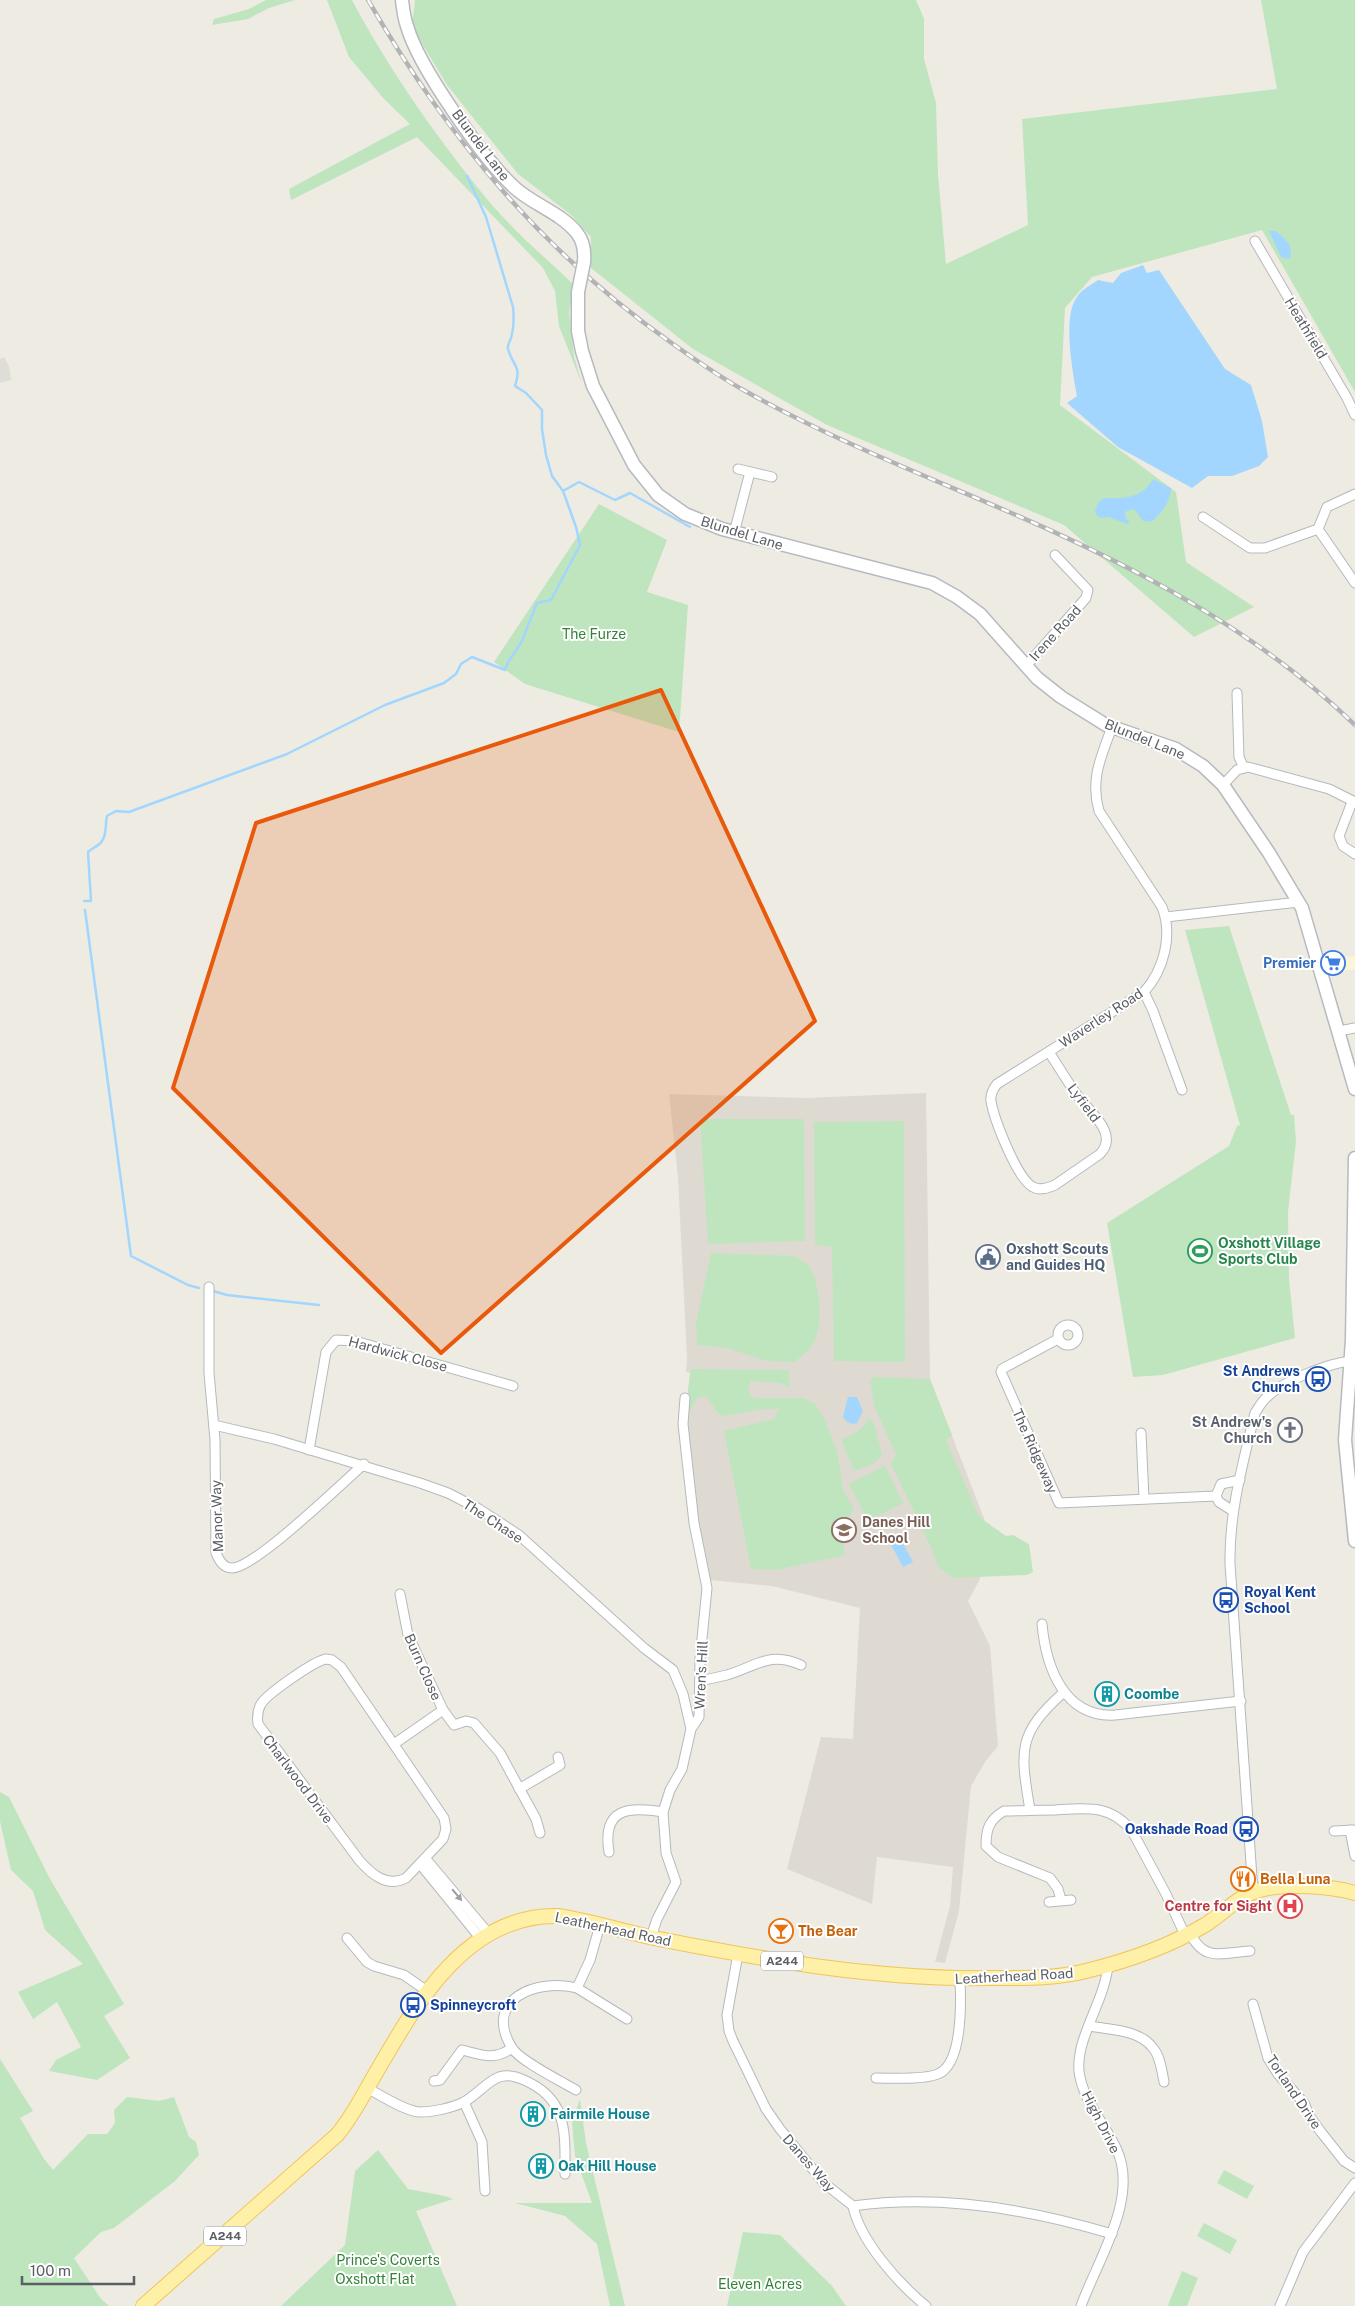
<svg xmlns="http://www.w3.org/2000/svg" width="1355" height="2306" font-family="'Public Sans',sans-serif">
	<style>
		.commercial { fill: #fdf5d8 }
		.industrial { fill: #dfddd7 }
		.education { fill: #dedad1 }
		.green { fill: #bfe5bf }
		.water { fill: #a2d6fe }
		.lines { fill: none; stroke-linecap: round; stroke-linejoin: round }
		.stream { stroke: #a2d6fe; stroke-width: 2.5 }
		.street-casing { stroke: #b5b9bd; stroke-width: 11 }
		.secondary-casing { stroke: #b6babf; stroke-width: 15 }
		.primary-casing { stroke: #f0c659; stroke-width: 16 }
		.street { stroke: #fff; stroke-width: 9 }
		.secondary { stroke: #fff; stroke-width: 12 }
		.primary { stroke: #fef0a7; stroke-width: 14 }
		.rail-casing { stroke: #b2b3b4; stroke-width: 4.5 }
		.rail { stroke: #fff; stroke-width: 2.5; stroke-dasharray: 8; stroke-linecap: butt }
		.secondary-bridge-casing { stroke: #b6babf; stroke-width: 15; stroke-linecap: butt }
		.secondary-bridge { stroke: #fff; stroke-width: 12 }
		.oneway { fill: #9d9fa2 }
		.marked { fill: #e8590c; fill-opacity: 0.2; stroke: #e8590c; stroke-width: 4; stroke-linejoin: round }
		.labels { text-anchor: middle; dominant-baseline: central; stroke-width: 4; stroke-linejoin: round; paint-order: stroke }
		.shield { fill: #fff; stroke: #8c8f92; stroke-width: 1 }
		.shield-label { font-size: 12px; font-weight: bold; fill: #5b5f64 }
		.street-label { font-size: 14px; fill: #5b5f64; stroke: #fff }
		.park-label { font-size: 14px; fill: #348138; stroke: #fff }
		.shop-label { font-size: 14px; font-weight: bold; fill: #366cbe; stroke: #fff; text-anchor: end }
		.leisure-label { font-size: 14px; font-weight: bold; fill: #27864d; stroke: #fff; text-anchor: start }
		.service-label { font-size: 14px; font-weight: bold; fill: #4e5e75; stroke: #fff; text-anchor: start }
		.transit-label { font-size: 14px; font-weight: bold; fill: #164399; stroke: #fff; text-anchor: end }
		.worship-label { font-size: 14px; font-weight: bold; fill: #5b616d; stroke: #fff; text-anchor: end }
		.education-label { font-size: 14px; font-weight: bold; fill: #785e54; stroke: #fff; text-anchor: start }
		.culture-label { font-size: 14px; font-weight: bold; fill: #0d838f; stroke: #fff; text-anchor: start }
		.food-label { font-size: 14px; font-weight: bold; fill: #c56008; stroke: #fff; text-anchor: start }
		.health-label { font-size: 14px; font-weight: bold; fill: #be3a42; stroke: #fff; text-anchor: end }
	</style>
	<rect width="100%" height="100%" fill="#eeebe3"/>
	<!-- commercial -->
	<path class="commercial" d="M1355 956V969L1328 973 1324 959Z"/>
	<!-- industrial -->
	<path class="industrial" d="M4 357 9 366 11 380 0 383V359Z"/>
	<!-- education -->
	<path class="education" d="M926 1093 930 1379 992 1539 979 1581 968 1601 990 1646 998 1746 985 1762 971 1786 959 1911 945 1963 935 1962 950 1906 953 1867 877 1857 872 1904 787 1869 821 1737 853 1739 860 1608 772 1586 710 1580 697 1516 685 1420 690 1373 686 1372 687 1358 678 1177 669 1094 807 1098Z"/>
	<!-- green -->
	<g class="green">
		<path d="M266 0H295L269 8 248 19 212 25 214 19 249 9Z"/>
		<path d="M327 0H352C389 70 441 144 492 205 516 233 547 259 574 285L569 312 574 356 582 384 559 326 555 291 543 268 417 137 291 200 289 189 410 124 384 99 349 57Z"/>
		<path d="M415 0H916L924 19V59L936 103 938 175 946 264 1028 225 1022 119 1277 89 1261 0H1355V392L1262 230 1092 277 1065 308 1060 405 1176 492 1186 562 1254 607 1194 637 1064 525 827 425 693 349 591 268V237L570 214 518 174 447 85 412 27Z"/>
		<path d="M599 504 667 540 647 592 688 605 679 732 525 684 494 662Z"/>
		<path d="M1229 926 1291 1115H1294L1296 1141 1288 1212 1289 1279 1295 1338 1163 1375 1133 1377 1107 1223 1229 1146 1237 1126 1240 1125 1185 930Z"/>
		<path d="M700 1119H804L805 1241 708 1244Z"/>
		<path d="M904 1121 905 1362 834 1361 832 1247 815 1245 814 1122Z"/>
		<path d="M711 1253 795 1256C800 1260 807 1263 810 1268 821 1286 824 1330 811 1347 807 1353 800 1357 794 1362L767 1361 727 1348 697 1345 696 1324Z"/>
		<path d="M692 1369 789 1370V1387L780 1383 751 1381 748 1390 752 1397 758 1398H803L815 1404 824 1418 837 1451 843 1489 854 1509 841 1531 845 1555 776 1570 751 1569 724 1431 774 1419 779 1409C767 1407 737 1414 723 1416L718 1413 706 1396 697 1398 691 1410H686L690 1373Z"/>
		<path d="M874 1377 930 1379 952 1435 946 1440 979 1517 1006 1536 1013 1535 1029 1544 1033 1572 1027 1575 954 1578 938 1567 930 1545 891 1464 896 1455 874 1405 870 1380Z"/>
		<path d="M869 1417 875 1426 882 1456 873 1464 854 1471 841 1439C854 1435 863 1430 869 1417Z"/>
		<path d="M885 1466 903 1503 868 1521 849 1484Z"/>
		<path d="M0 1792 9 1797 50 1879 124 2004 104 2016 130 2058 97 2080 49 2071 56 2060 81 2047 57 2002 33 2019 18 1992 83 1964 45 1930 33 1891 11 1870 0 1821Z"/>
		<path d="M0 2059 33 2111 20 2118 44 2159 53 2170 88 2134H107L115 2123 114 2110 127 2097 159 2101 174 2097 189 2137 196 2142 199 2155 175 2181 114 2228 101 2232 74 2258 101 2299 109 2306H0Z"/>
		<path d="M580 2099 586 2143 625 2306H610L597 2244 565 2216 515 2203H592L575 2156 572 2122Z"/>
		<path d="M378 2150 408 2189 445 2196 453 2199 416 2211 457 2306H281L345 2245 355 2171Z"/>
		<path d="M1224 2170 1254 2186 1247 2199 1217 2183Z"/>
		<path d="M1204 2223 1237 2240 1230 2254 1197 2236Z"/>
		<path d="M743 2232 780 2235 832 2286 846 2306H727Z"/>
		<path d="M1182 2271 1198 2278 1187 2306H1170L1168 2305Z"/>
	</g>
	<!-- water -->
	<g class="water">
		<path d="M1269 231H1276C1286 240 1295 246 1289 259L1281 257Z"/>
		<path d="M1143 265 1147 273 1159 270 1225 369 1251 385 1262 421 1268 457 1259 466 1232 476H1208L1192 488 1118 447 1067 403 1077 396C1073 373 1062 316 1077 297 1081 290 1091 285 1098 280L1113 283 1121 273Z"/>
		<path d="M1153 479 1171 488C1171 501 1161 514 1151 522L1143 521 1135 510 1132 509 1125 512 1126 519 1130 522 1127 524 1108 517 1102 518 1097 516 1095 511 1098 503 1104 498C1124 499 1143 498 1153 479Z"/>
		<path d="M848 1397H857L863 1411 857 1423C851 1425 846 1422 843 1417Z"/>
		<path d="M899 1536 913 1562 903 1567 889 1541Z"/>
	</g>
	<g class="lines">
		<!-- stream -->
		<g class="stream">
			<path d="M563 491 579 482 615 500 630 493 690 527"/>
			<path d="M84 901H91L88 852C92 848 99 846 102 841 107 835 105 824 107 816L116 811 129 812 287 754 385 705 444 683 456 674 461 664 472 657 505 670 508 662 521 643 537 603 551 600 580 545 576 527 563 491 552 476 546 455 542 429V410L526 393 515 386C522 365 513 367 508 349 507 344 510 342 511 338 514 328 514 317 513 307L486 217 467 176"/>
			<path d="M85 910 131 1256 188 1285 199 1288"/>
			<path d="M213 1291 227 1295 319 1305"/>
		</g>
		<defs>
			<g id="street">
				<path d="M1255 241 1347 398 1355 415"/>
				<path d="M738 469 772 477"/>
				<path d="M1355 494 1327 507 1318 529 1355 583"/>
				<path d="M1203 517 1250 548H1265L1318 529"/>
				<path d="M734 533 750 472"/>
				<path d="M1026 666 1086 598 1088 590 1055 555"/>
				<path d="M1237 693 1239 757 1244 768"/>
				<path d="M1223 785 1237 770 1248 767 1329 789 1355 802"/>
				<path d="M1352 802 1339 836 1343 846 1355 854"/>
				<path d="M1166 917 1299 902"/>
				<path d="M1144 992 1153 1011 1182 1090"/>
				<path d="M1339 1031 1355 1028"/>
				<path d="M1049 1052C1058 1066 1067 1081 1077 1095 1088 1111 1120 1133 1100 1154L1055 1185C1048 1188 1040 1191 1033 1187 1017 1179 994 1119 991 1101 990 1094 993 1089 997 1084L1144 992C1164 970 1173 935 1162 907L1099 811C1090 779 1101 757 1112 727"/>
				<path d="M209 1287V1373L215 1440 216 1553C219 1560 223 1568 232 1568 255 1568 342 1483 364 1464"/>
				<circle cx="1068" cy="1335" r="10"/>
				<path d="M1058 1339 1002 1369 1001 1372 1059 1503 1216 1496"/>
				<path d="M214 1425 274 1439 420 1483 448 1493 479 1509 519 1535 644 1648 673 1670 683 1694 691 1729"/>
				<path d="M1141 1433 1144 1499"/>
				<path d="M309 1450 326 1352 336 1340 355 1341 513 1386"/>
				<path d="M1233 1511 1219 1502 1216 1496 1221 1484 1240 1480"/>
				<path d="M1042 1624C1046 1667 1064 1718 1115 1715L1241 1701"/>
				<path d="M326 1659 332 1660 341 1667 444 1818 446 1829 443 1839 406 1878C387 1888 371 1874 359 1860L258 1724C257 1717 257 1711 261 1704 267 1694 314 1661 326 1659Z"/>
				<path d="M700 1681C709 1679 718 1677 727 1675 757 1666 769 1651 801 1665"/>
				<path d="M443 1710 454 1725 466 1721 474 1723 500 1753 536 1819 540 1833"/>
				<path d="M394 1744 443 1710 408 1635 400 1594"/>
				<path d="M519 1789 560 1765 558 1757"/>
				<path d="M1030 1810C1020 1750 1017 1734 1064 1692"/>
				<path d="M1350 1830 1355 1856"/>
				<path d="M1334 1831 1355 1830"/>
				<path d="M609 1852C602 1809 627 1806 663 1812"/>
				<path d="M425 1858 489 1934"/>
				<path d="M420 1864 481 1939"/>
				<path d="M1253 1892 1230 1564C1229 1512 1243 1463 1255 1413 1259 1407 1262 1401 1267 1397 1283 1381 1329 1363 1351 1361"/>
				<path d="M1061 1900 1058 1889 1050 1878 998 1857 986 1846C986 1829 989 1820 1004 1811 1021 1811 1038 1810 1055 1810 1086 1808 1110 1804 1132 1831L1166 1894 1185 1935"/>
				<path d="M1049 1902 1071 1900"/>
				<path d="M1190 1933C1204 1962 1221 1953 1250 1951"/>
				<path d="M651 1937 657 1919 676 1882 666 1853 663 1812 670 1790 682 1769 691 1729 699 1717 700 1659 707 1588 694 1523 683 1424 685 1398"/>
				<path d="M347 1938 367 1962 374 1966 404 1975 427 1991"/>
				<path d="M738 1954 727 2015 729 2031 733 2041 766 2109 780 2129 824 2183 853 2206C939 2194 1029 2209 1112 2234"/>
				<path d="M577 1988 627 2019"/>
				<path d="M1253 2004 1268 2058 1278 2074 1304 2103 1310 2117 1321 2132 1344 2161 1355 2168"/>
				<path d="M1090 2026C1110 2030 1139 2029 1153 2048 1160 2056 1162 2071 1164 2082"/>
				<path d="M876 2078C893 2078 923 2080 938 2074 963 2064 961 2001 960 1979"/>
				<path d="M434 2081 440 2080 462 2050C482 2055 494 2061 512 2048"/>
				<path d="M367 2088C380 2095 405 2111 419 2112 433 2112 452 2108 464 2102 475 2096 484 2085 495 2079 504 2073 515 2076 524 2080 568 2099 565 2132 565 2174"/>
				<path d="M576 2090C561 2081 520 2061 512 2048 482 1999 537 1978 577 1988L590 1960 600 1925"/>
				<path d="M464 2102 482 2142 485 2191"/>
				<path d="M853 2206C860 2241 899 2284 926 2306"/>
				<path d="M1081 2306C1097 2261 1139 2199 1117 2150 1106 2125 1082 2100 1079 2071 1076 2037 1105 2001 1108 1965"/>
				<path d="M1280 2306 1303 2252 1355 2183"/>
			</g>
			<g id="secondary">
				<path d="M402 0C403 9 404 18 407 26 418 66 484 160 515 188 534 205 561 213 577 233 584 242 585 251 584 262"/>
				<path d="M578 292V331L582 351 593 386 634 465 658 495 685 514 722 529 932 583 957 597 980 614 1037 678 1061 697 1106 725 1176 749 1203 766 1223 785 1269 853 1302 908 1355 1089"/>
				<path d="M1355 1158 1352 1340 1345 1440 1355 1541"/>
			</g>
			<path id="primary" d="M143 2306 337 2135C353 2116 364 2093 377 2071 417 2002 467 1914 558 1916 590 1921 622 1931 654 1938 765 1960 878 1980 991 1978 1022 1978 1055 1979 1086 1971 1127 1961 1168 1947 1205 1925 1223 1914 1239 1895 1260 1890 1285 1883 1331 1886 1355 1893"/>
		</defs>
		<!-- street casing -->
		<use href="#street" class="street-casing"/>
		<!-- secondary casing -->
		<use href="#secondary" class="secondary-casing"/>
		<!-- primary casing -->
		<use href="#primary" class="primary-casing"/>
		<!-- street -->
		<use href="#street" class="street"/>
		<!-- secondary -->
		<use href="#secondary" class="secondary"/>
		<!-- primary -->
		<use href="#primary" class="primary"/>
		<defs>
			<path id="rail" d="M368 0C447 137 543 253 673 344 697 361 721 378 747 392 831 439 921 474 1009 512 1134 566 1256 630 1355 725"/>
		</defs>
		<!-- rail casing -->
		<use href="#rail" class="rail-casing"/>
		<!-- rail -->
		<use href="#rail" class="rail"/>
		<defs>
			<path id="secondary-bridge" d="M578 292 584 262"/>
		</defs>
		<!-- secondary-bridge casing -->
		<use href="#secondary-bridge" class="secondary-bridge-casing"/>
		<!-- secondary-bridge -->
		<use href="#secondary-bridge" class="secondary-bridge"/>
	</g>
	<!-- one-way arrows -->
	<defs><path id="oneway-solid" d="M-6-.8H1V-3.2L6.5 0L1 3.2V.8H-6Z" transform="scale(1.25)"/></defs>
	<use class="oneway" href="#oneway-solid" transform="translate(457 1895) rotate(50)"/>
	<!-- marked area -->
	<path class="marked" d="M661 690 815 1021 441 1353 173 1088 256 823Z"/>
	<!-- icons -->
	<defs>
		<symbol id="supermarket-ring" viewBox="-11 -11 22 22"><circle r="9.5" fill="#fff" stroke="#3f7fe0" stroke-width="1.5"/><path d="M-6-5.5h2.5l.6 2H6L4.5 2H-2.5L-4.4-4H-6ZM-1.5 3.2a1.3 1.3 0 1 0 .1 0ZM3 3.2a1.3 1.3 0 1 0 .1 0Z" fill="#3f7fe0"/></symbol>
		<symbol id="stadium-ring" viewBox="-11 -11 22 22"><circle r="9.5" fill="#fff" stroke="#2e9e5b" stroke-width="1.5"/><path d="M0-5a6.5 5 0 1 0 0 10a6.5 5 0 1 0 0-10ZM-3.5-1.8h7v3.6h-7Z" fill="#2e9e5b"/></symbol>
		<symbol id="civic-ring" viewBox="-11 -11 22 22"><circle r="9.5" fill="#fff" stroke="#5c6f8a" stroke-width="1.5"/><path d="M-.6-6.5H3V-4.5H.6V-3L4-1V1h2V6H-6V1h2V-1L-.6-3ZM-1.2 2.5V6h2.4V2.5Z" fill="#5c6f8a"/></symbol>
		<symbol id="bus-ring" viewBox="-11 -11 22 22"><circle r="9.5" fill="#fff" stroke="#1a4fb4" stroke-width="1.5"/><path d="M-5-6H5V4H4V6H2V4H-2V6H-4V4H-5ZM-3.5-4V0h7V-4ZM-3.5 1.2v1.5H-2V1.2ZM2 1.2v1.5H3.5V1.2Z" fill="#1a4fb4"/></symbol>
		<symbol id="church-ring" viewBox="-11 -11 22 22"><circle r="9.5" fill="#fff" stroke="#6b7280" stroke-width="1.5"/><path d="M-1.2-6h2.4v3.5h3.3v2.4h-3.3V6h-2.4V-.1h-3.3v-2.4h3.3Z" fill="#6b7280"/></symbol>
		<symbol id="school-ring" viewBox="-11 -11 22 22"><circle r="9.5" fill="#fff" stroke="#8d6e63" stroke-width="1.5"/><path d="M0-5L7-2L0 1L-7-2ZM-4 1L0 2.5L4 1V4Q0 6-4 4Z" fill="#8d6e63"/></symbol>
		<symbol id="building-ring" viewBox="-11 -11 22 22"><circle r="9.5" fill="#fff" stroke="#0f9aa8" stroke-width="1.5"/><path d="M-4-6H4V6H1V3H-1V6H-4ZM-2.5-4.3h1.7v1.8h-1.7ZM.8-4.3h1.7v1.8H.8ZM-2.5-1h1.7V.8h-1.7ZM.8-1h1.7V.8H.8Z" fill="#0f9aa8"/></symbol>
		<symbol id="restaurant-ring" viewBox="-11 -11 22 22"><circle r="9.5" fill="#fff" stroke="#e8710a" stroke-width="1.5"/><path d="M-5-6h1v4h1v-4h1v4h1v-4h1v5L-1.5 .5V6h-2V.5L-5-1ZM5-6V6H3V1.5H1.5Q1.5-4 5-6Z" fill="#e8710a"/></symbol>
		<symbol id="hospital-ring" viewBox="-11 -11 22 22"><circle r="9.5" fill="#fff" stroke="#e0444e" stroke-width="1.5"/><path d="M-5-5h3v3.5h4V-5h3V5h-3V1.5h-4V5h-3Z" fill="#e0444e"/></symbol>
		<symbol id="bar-ring" viewBox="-11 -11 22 22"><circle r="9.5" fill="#fff" stroke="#e8710a" stroke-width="1.5"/><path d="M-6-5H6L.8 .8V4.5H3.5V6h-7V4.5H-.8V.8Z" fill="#e8710a"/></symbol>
	</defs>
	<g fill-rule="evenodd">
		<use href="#supermarket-ring" x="1319" y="949" width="28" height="28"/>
		<use href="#stadium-ring" x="1186" y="1237" width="28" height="28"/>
		<use href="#civic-ring" x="974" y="1243" width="28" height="28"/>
		<use href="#bus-ring" x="1304" y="1365" width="28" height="28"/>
		<use href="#church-ring" x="1276" y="1416" width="28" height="28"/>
		<use href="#school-ring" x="830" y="1516" width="28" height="28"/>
		<use href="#bus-ring" x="1212" y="1586" width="28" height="28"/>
		<use href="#building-ring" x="1093" y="1680" width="28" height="28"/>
		<use href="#bus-ring" x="1232" y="1815" width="28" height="28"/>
		<use href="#restaurant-ring" x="1229" y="1865" width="28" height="28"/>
		<use href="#hospital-ring" x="1276" y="1892" width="28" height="28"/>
		<use href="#bar-ring" x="767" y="1917" width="28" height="28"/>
		<use href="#bus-ring" x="399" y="1991" width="28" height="28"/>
		<use href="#building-ring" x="519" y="2100" width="28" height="28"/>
		<use href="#building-ring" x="527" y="2152" width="28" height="28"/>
	</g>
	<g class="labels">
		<!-- shield labels -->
		<g class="shield">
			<rect x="761" y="1951.5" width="42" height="19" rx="4"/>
			<rect x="204" y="2226.5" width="42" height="19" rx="4"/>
		</g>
		<g class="shield-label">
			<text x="782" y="1961">A244</text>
			<text x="225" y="2236">A244</text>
		</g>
		<!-- street labels -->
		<g class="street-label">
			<text transform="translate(481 145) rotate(53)">Blundel Lane</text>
			<text transform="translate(1306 328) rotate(59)">Heathfield</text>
			<text transform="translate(742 533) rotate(17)">Blundel Lane</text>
			<text transform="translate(1055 633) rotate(-48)">Irene Road</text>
			<text transform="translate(1145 739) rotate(22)">Blundel Lane</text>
			<text transform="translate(1101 1018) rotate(-33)">Waverley Road</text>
			<text transform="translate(1084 1103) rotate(53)">Lyfield</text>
			<text transform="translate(398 1354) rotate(15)">Hardwick Close</text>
			<text transform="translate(1035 1451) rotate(66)">The Ridgeway</text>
			<text transform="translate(217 1516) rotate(-92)">Manor Way</text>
			<text transform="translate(493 1521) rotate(33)">The Chase</text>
			<text transform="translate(423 1667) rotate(66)">Burn Close</text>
			<text transform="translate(701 1675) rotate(-87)">Wren's Hill</text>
			<text transform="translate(298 1779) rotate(53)">Charlwood Drive</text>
			<text transform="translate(613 1929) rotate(12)">Leatherhead Road</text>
			<text transform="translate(1014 1976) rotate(-3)">Leatherhead Road</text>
			<text transform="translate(1294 2092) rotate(56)">Torland Drive</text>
			<text transform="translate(1101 2122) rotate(63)">High Drive</text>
			<text transform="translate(809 2163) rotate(49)">Danes Way</text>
		</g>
		<!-- park labels -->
		<g class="park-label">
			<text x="594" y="634">The Furze</text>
			<text x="388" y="2260">Prince's Coverts</text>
			<text x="375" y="2279">Oxshott Flat</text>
			<text x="760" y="2284">Eleven Acres</text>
		</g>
		<!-- shop labels -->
		<g class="shop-label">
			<text x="1316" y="963">Premier</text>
		</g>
		<!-- leisure labels -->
		<g class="leisure-label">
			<text x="1218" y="1243">Oxshott Village<tspan x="1218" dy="16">Sports Club</tspan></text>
		</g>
		<!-- service labels -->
		<g class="service-label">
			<text x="1006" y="1249">Oxshott Scouts<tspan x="1006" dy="16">and Guides HQ</tspan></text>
		</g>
		<!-- transit labels -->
		<g class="transit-label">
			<text x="1300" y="1371">St Andrews<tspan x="1300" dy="16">Church</tspan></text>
			<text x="1244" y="1592" text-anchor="start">Royal Kent<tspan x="1244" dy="16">School</tspan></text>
			<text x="1228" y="1829">Oakshade Road</text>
			<text x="430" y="2005" text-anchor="start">Spinneycroft</text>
		</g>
		<!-- worship labels -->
		<g class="worship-label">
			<text x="1272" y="1422">St Andrew's<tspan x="1272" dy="16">Church</tspan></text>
		</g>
		<!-- education labels -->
		<g class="education-label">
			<text x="862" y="1522">Danes Hill<tspan x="862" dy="16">School</tspan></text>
		</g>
		<!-- culture labels -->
		<g class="culture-label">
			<text x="1124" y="1694">Coombe</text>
			<text x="550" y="2114">Fairmile House</text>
			<text x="558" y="2166">Oak Hill House</text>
		</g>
		<!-- food labels -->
		<g class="food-label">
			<text x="1260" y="1879">Bella Luna</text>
			<text x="798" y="1931">The Bear</text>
		</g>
		<!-- health labels -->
		<g class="health-label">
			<text x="1272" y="1906">Centre for Sight</text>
		</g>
	</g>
	<!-- scale -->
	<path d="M22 2276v8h112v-8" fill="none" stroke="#5b5f64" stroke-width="2.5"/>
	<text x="30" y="2276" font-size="15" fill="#5b5f64" stroke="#ffffff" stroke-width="4" paint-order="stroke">100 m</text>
</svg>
